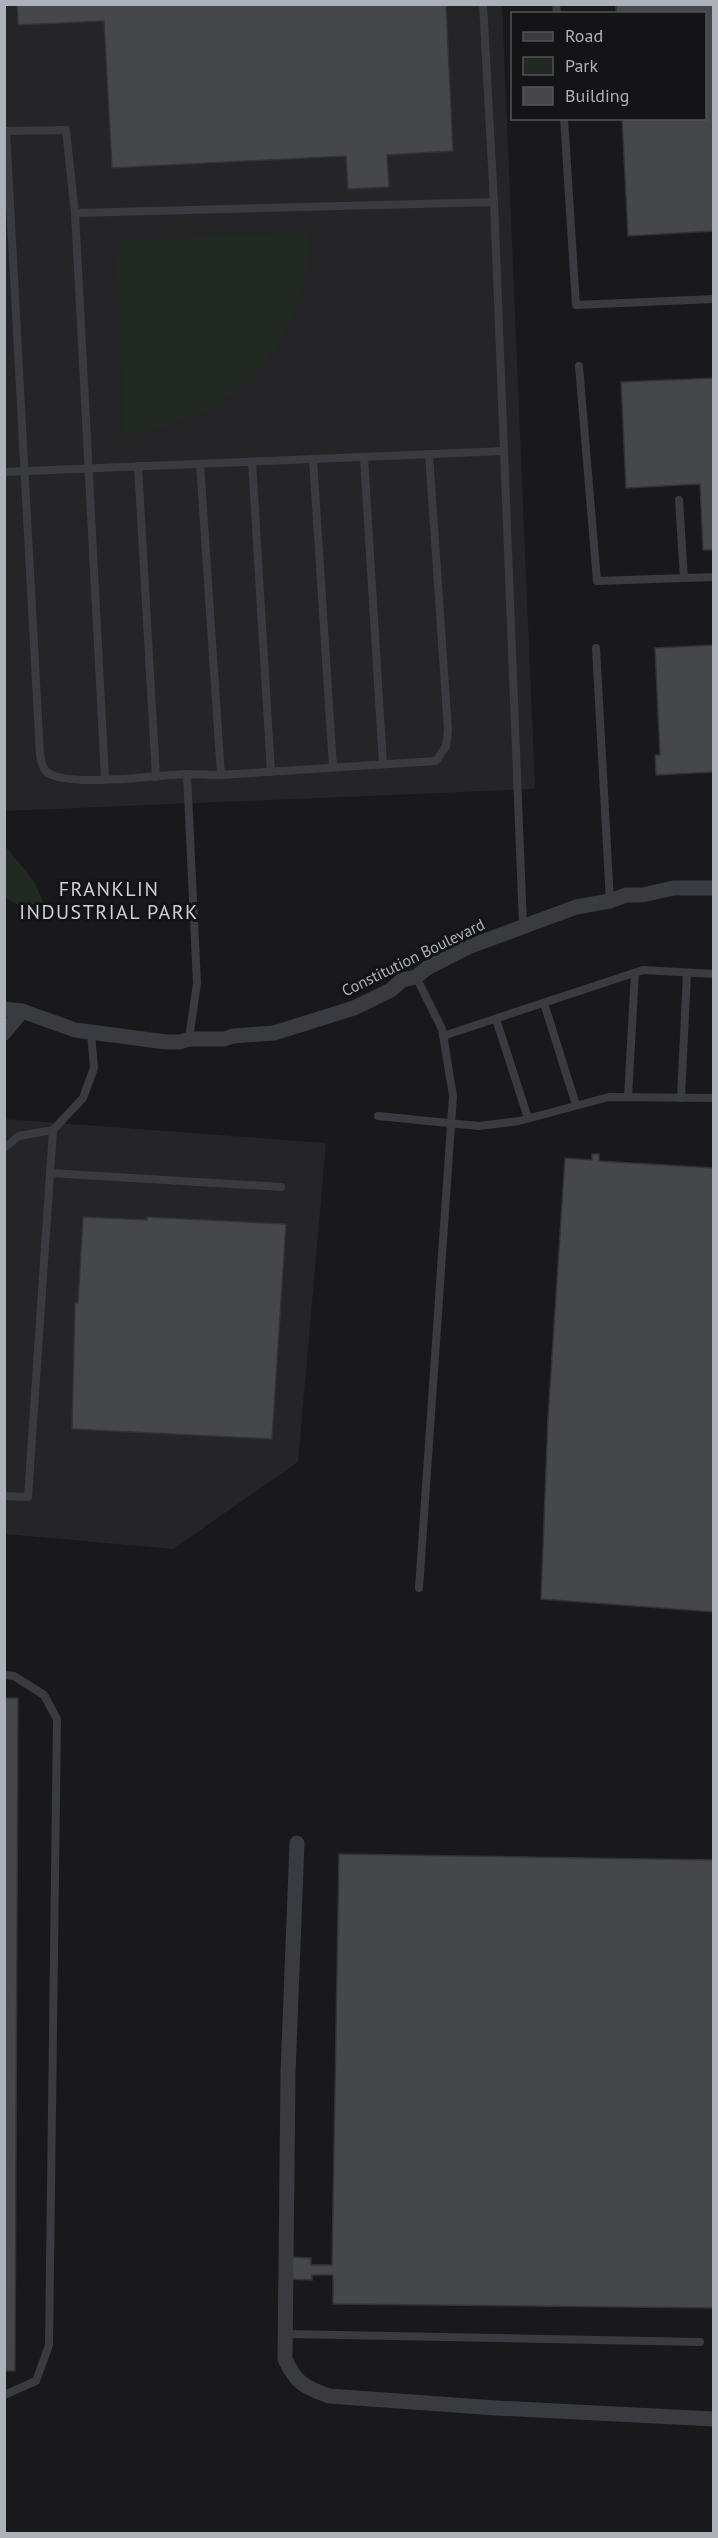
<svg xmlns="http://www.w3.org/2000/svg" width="718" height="2538" font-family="'PT Sans',sans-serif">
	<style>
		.built { fill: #252528 }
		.green { fill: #212922 }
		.building { fill: #46474b; stroke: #333337; stroke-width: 1.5 }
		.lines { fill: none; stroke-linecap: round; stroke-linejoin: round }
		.service { stroke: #3a3b40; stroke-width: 8 }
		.minor { stroke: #3a3b40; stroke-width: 15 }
		.labels { text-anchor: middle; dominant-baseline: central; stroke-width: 6; stroke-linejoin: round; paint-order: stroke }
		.street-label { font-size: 16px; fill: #acb1ba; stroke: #141416 }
		.quarter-label { font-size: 20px; letter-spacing: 1.5px; fill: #cdd0d7; stroke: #141416 }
	</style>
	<rect width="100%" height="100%" fill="#19191b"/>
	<!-- built -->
	<g class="built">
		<path d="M4 5H502L535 789 5 811Z"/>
		<path d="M4 1119 326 1143 298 1462 173 1549 5 1534Z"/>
	</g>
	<!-- green -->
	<g class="green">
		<path d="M310 232C308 344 235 422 124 435L116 253 124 240Z"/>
		<path d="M5 846 34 881 47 911H31L5 898Z"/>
	</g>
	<!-- building -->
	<g class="building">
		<path d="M17 4H446L453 151 387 155 389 187 348 189 346 156 112 168 104 21 18 25Z"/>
		<path d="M616 4H714V231L628 236 622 118H704V14H616Z"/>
		<path d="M714 378V550H703L700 484 626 488 621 382Z"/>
		<path d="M714 645V772L656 775 655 755H660L655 648Z"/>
		<path d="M592 1154H599V1161L714 1168V1612L541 1599 548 1418 565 1158 592 1160Z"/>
		<path d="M83 1217 147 1220V1217L286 1224 272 1439 72 1429 75 1303H78Z"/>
		<path d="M4 1698H18L15 2371H4Z"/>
		<path d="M339 1854 714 1860V2308L333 2304V2275H312V2280L289 2279V2257L311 2258V2265H332Z"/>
	</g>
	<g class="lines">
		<!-- service -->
		<g class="service">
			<path d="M483 4 494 202"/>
			<path d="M556 4 557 14"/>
			<path d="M564 118 576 305 714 299"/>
			<path d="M4 131 66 130 75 213 494 202 523 925"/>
			<path d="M6 131 40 755C42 762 42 770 50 774 74 787 157 775 188 774 199 774 210 775 221 775L436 761 446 746 448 730 429 454"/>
			<path d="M75 213 105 778"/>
			<path d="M579 366 597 581 714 577"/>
			<path d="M364 457 383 764"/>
			<path d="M313 459 333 767"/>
			<path d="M252 462 271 772"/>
			<path d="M200 464 221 775"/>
			<path d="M138 466 156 777"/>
			<path d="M4 472 504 451"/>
			<path d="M679 500 684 578"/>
			<path d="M596 648 610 901"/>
			<path d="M187 774 197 983 189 1039"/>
			<path d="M416 977 442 1029 453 1096 419 1588"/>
			<path d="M544 1003 576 1105"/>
			<path d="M496 1019 528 1118"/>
			<path d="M443 1036 643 970 714 974"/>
			<path d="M628 1097 635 973"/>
			<path d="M681 1098 687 973"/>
			<path d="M378 1116 479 1126 519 1121 609 1097 714 1098"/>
			<path d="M4 1148 19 1136 53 1130 83 1098 94 1068 91 1033"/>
			<path d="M50 1173 281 1187"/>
			<path d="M4 1496 28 1497 53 1130"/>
			<path d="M4 1675 14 1676 44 1695 57 1719 49 2345 36 2381 4 2395"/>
			<path d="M286 2334 700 2342"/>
		</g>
		<!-- minor -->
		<g class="minor">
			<path d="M4 1009 22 1011 75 1030 166 1042H180L189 1039H224L233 1036 274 1033 354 1008 391 990 402 980 416 977 427 968 468 947 576 907 610 901 626 895H642L674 888H714"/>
			<path d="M4 1033 22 1011"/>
			<path d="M297 1843 288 2073 285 2359C296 2383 304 2387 329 2396L496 2408 714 2419"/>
		</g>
	</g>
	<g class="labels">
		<!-- street labels -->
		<g class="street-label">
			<text transform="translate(413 957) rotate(-26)">Constitution Boulevard</text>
		</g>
		<!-- quarter labels -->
		<g class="quarter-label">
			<text x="109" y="889">FRANKLIN<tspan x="109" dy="23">INDUSTRIAL PARK</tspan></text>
		</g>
	</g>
	<!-- border -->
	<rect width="718" height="2538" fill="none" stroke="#acb1ba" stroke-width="12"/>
	<!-- legend -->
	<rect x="511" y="12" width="195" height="108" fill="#141416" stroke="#515358" stroke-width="1.5"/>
	<rect x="523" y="32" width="30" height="9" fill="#3a3b40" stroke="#515358" stroke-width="1.5"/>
	<text x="565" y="42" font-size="18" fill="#acb1ba">Road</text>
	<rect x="523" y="57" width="30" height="18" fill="#212922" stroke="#515358" stroke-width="1.5"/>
	<text x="565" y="72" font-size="18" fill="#acb1ba">Park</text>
	<rect x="523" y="87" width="30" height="18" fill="#46474b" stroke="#515358" stroke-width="1.5"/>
	<text x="565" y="102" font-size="18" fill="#acb1ba">Building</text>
</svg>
